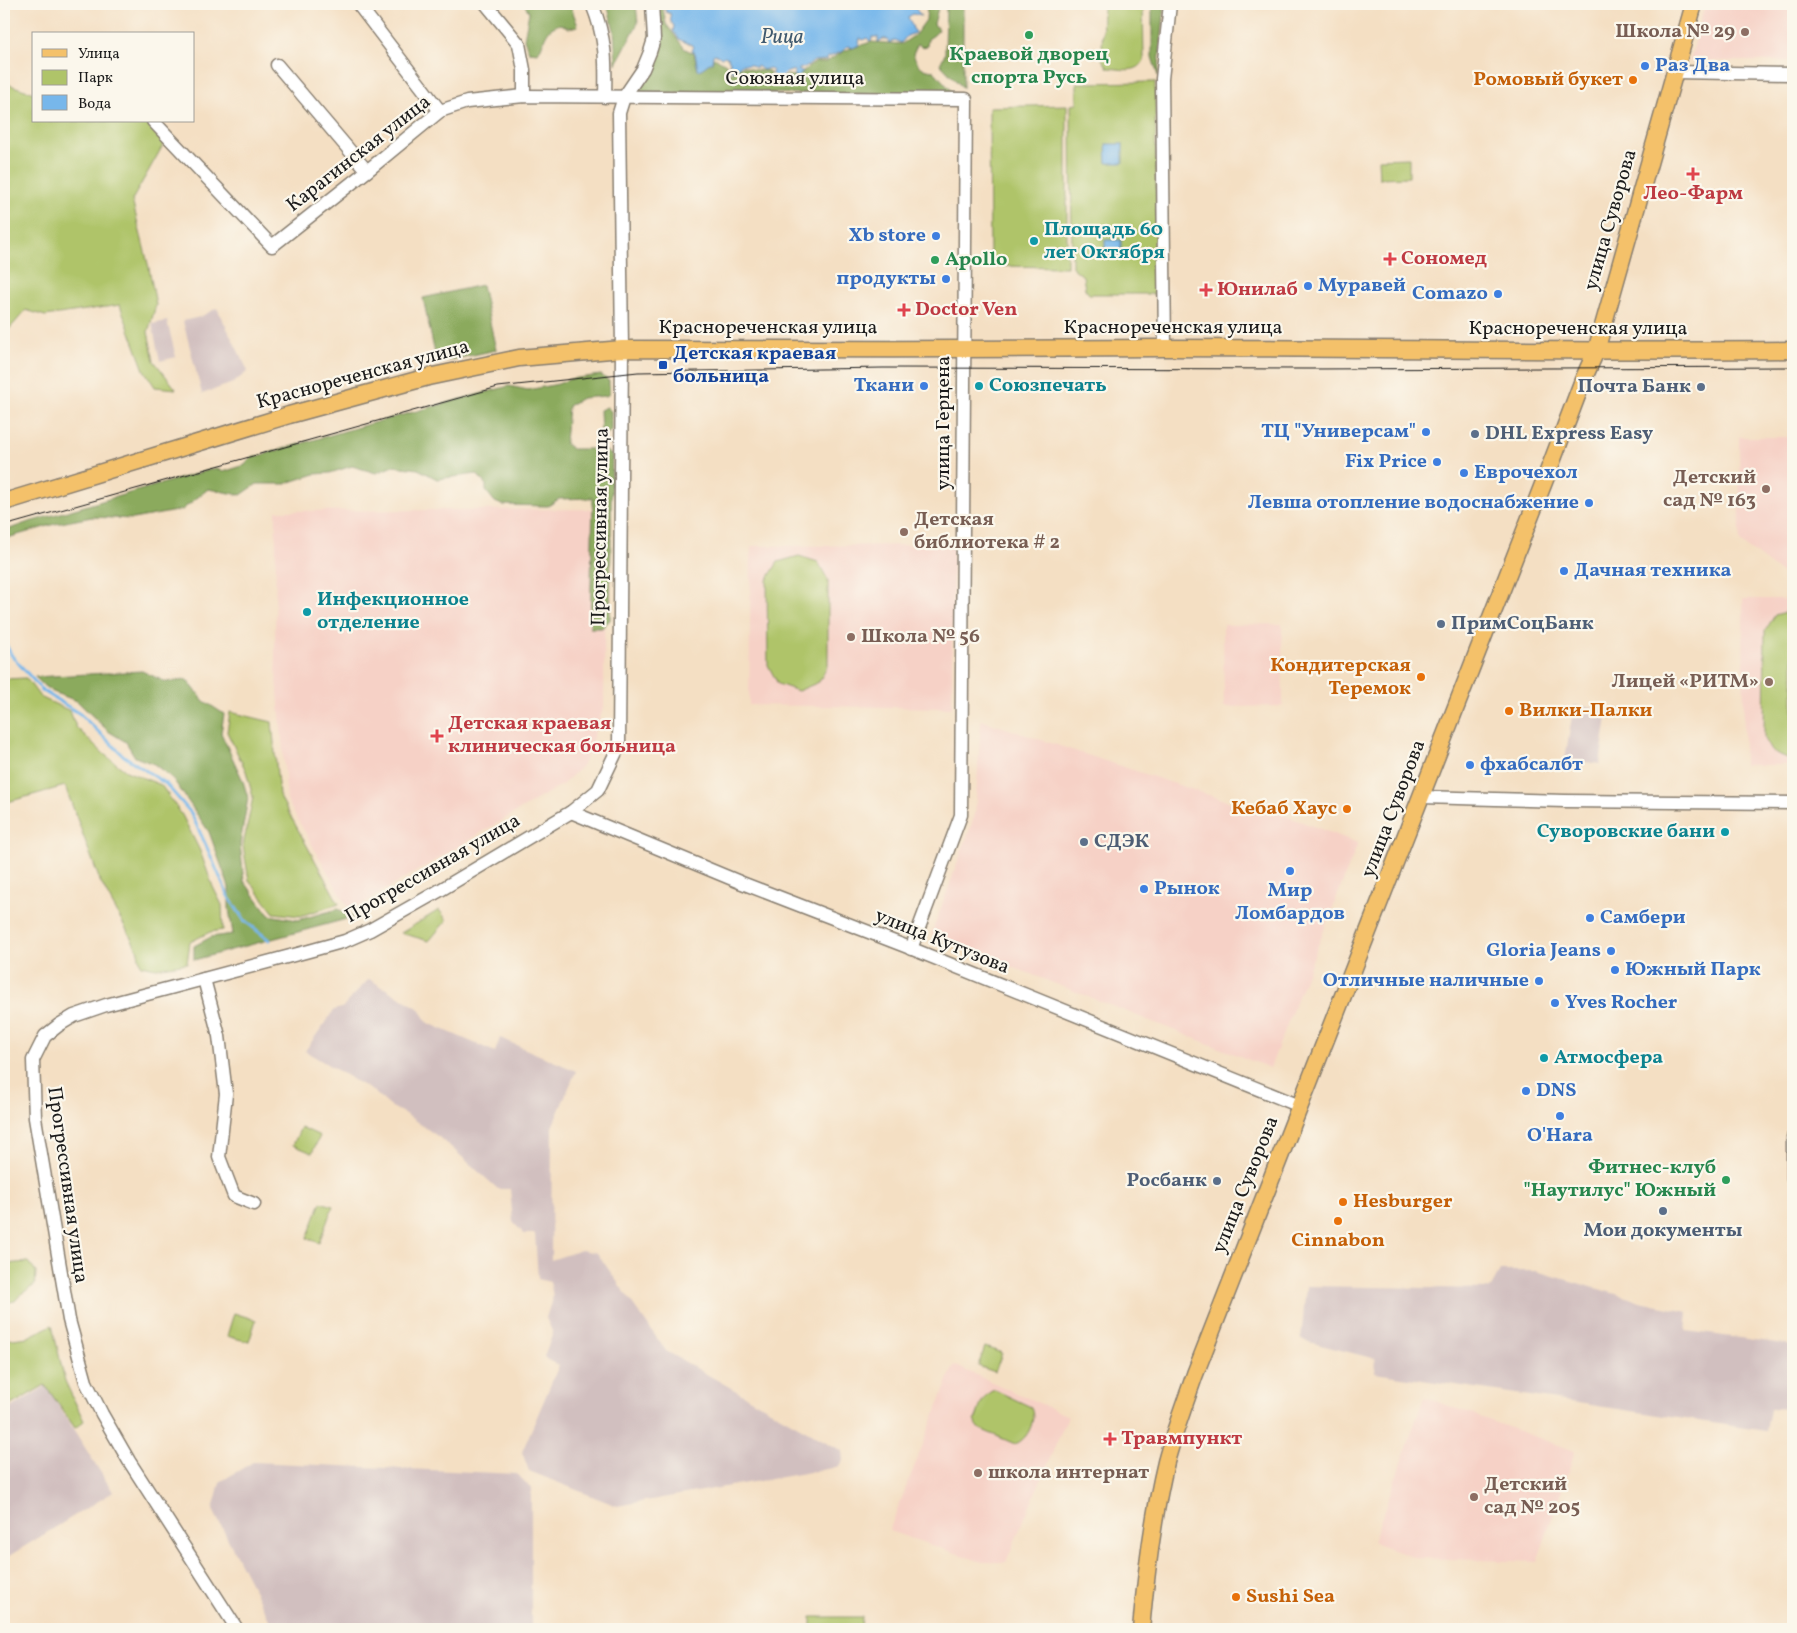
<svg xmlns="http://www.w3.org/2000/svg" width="1797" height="1633" font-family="Vollkorn,serif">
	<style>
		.built { fill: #f6d1c6 }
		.industrial { fill: #d1bfbf }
		.green { fill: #afc469; stroke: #667042 }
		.forest { fill: #8baa5d; stroke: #54633c }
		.water { fill: #77b7eb; stroke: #4a6a84 }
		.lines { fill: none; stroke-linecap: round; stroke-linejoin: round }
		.stream { stroke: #77b7eb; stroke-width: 3 }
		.minor-casing { stroke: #887e70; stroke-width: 15 }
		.major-casing { stroke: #887e70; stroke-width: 19 }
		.minor { stroke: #fff; stroke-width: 12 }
		.major { stroke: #f4c16a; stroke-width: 16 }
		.tram { stroke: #1c1c1c; stroke-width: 1 }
		.education-dot { fill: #8d6e63; stroke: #fbf7ec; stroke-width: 2 }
		.leisure-dot { fill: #2e9e5b; stroke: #fbf7ec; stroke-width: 2 }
		.shop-dot { fill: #3f7fe0; stroke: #fbf7ec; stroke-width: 2 }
		.food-dot { fill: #e8710a; stroke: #fbf7ec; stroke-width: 2 }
		.health-dot { fill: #e0444e; stroke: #fbf7ec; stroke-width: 2 }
		.culture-dot { fill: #0f9aa8; stroke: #fbf7ec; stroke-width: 2 }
		.transit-dot { fill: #1a4fb4; stroke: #fbf7ec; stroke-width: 2 }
		.service-dot { fill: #5c6f8a; stroke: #fbf7ec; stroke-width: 2 }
		.labels { text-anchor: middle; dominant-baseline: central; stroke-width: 4.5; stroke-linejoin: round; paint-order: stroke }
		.education-label { font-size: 20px; font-weight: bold; fill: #785e54; stroke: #fbf7ec; text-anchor: start }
		.leisure-label { font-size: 20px; font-weight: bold; fill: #27864d; stroke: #fbf7ec }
		.shop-label { font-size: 20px; font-weight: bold; fill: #366cbe; stroke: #fbf7ec; text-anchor: start }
		.street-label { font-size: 20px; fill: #1c1c1c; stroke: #fbf7ec }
		.food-label { font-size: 20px; font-weight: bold; fill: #c56008; stroke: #fbf7ec; text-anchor: end }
		.health-label { font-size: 20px; font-weight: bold; fill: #be3a42; stroke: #fbf7ec; text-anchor: start }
		.culture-label { font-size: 20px; font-weight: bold; fill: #0d838f; stroke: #fbf7ec; text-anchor: start }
		.transit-label { font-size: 20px; font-weight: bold; fill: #164399; stroke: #fbf7ec; text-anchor: start }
		.service-label { font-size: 20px; font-weight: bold; fill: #4e5e75; stroke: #fbf7ec; text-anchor: start }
		.water-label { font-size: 21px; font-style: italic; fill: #405a6f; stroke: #fbf7ec }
	</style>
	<rect width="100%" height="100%" fill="#fbf7ec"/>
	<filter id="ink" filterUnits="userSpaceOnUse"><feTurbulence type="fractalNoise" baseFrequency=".02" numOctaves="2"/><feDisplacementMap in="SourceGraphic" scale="10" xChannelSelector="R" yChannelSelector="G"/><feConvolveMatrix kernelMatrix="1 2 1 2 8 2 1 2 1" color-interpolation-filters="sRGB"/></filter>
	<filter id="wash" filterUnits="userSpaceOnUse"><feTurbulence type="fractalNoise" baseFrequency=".0096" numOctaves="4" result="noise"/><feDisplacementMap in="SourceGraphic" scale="20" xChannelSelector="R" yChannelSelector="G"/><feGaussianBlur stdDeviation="1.12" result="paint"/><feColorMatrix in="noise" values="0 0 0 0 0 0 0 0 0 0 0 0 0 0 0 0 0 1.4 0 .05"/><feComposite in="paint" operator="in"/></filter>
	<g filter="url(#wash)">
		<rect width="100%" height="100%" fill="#f4dfc3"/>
		<!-- built -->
		<g class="built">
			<path d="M1705 4H1793V61H1690Z"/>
			<path d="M1739 437H1793V577H1786L1740 542Z"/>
			<path d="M605 509 604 707 583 765 563 784 350 911 287 801 275 656 276 511Z"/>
			<path d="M953 545 952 708 749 705 751 546Z"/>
			<path d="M1743 599H1793V765H1744Z"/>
			<path d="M1282 624 1283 706 1224 707 1223 625Z"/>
			<path d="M981 720 1230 802H1249L1358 843 1270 1068 931 935 975 815Z"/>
			<path d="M954 1365 1068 1416 1006 1562H982L889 1531Z"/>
			<path d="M1424 1397 1575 1451 1537 1562 1418 1558 1373 1542Z"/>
		</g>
		<!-- industrial -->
		<g class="industrial">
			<path d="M217 308 248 371 233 383 202 394 183 321 200 317Z"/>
			<path d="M167 321 176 357 160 361 152 324Z"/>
			<path d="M1574 705 1608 710 1600 764 1565 759Z"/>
			<path d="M369 979 418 1008 428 1023 495 1052 500 1038 576 1071 552 1127 551 1260 581 1250 597 1253 666 1351 842 1451 843 1460 838 1467 617 1506 529 1471 522 1452 559 1365 546 1359 544 1356 553 1333 546 1318 553 1296 550 1282 538 1279 535 1234H524L513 1222 510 1189H498L443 1140 407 1115 390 1106 374 1092 305 1051 334 1010 342 1008Z"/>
			<path d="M1500 1271H1536L1654 1305 1688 1312 1686 1331 1793 1345V1409L1770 1408 1766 1431 1375 1373 1376 1359 1301 1340 1306 1286 1490 1289Z"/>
			<path d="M46 1386 113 1492 4 1559V1412Z"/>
			<path d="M253 1462 517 1474 531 1488V1629H274L213 1510 220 1482Z"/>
		</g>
		<!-- green -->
		<g class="green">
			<path d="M1103 4H1143L1144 60C1138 74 1122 69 1108 68L1102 59Z"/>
			<path d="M1155 82 1157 294H1089L1085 289 1083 276 1072 267 1071 105 1077 104V83Z"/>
			<path d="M4 83 34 93V121H148L166 140 132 200 149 268 156 305 148 332 154 361 176 389 155 387 144 370 120 305 45 316 26 310 4 335Z"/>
			<path d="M1067 105V267L990 266 989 107Z"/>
			<path d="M1409 158V177L1379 178 1378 159Z"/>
			<path d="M799 556 818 562 828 580V665L819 682 798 691 778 684 768 665 767 580 778 562Z"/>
			<path d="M1793 610V760H1792L1771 751 1764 739 1765 631 1775 615Z"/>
			<path d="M26 678 40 697 70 711 76 727 105 755 126 771 161 785 182 815 200 851 213 887 222 905 223 930 210 932 190 942 187 963 156 968 141 965 137 949 100 881 65 786 4 803V679Z"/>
			<path d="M230 712 272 722 279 795 339 904 300 916 274 913 249 880 243 846 253 797 246 771 227 732Z"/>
			<path d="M439 910 447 920 429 941 401 933Z"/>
			<path d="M301 1127 320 1136 312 1153 293 1145Z"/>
			<path d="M321 1202 333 1206 319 1243 307 1238Z"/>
			<path d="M28 1262 36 1272 35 1285 21 1294 15 1301 4 1303V1264Z"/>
			<path d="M234 1313 256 1320 249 1342 227 1336Z"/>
			<path d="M52 1325 65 1381 84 1421 75 1428 45 1385 4 1409V1340L28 1337Z"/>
			<path d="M985 1347 1002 1353 995 1372 978 1366Z"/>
			<path d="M995 1390 1031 1407C1037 1419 1028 1440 1015 1444L980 1429 977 1425 975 1420C980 1409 982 1393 995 1390Z"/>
			<path d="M811 1617H862L861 1629H811Z"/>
		</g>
		<!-- forest -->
		<g class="forest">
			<path d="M524 4H570L578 26 569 28 561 24C544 28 546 40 538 53L529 52 524 39 529 12Z"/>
			<path d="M607 4H636L638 23 616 64 614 30Z"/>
			<path d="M658 4H662L666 24 685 49 694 53 698 70C704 69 706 64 712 62L714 57 726 64 728 72 733 74 735 70 743 66 754 70 769 71 773 85H778L786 75 799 77 803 71 816 62H826L846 50 871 42 902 44 915 35 926 20 927 4H939L934 24 939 30 934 35 928 39 927 46 921 47 918 43 913 54C918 65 921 70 934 71L955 95 639 92C648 73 660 54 661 32 661 23 659 13 658 4Z"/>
			<path d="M946 4H963V88L940 64 945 54Z"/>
			<path d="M1152 4H1165L1158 76 1152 57Z"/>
			<path d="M482 285 496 350 437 363 423 298Z"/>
			<path d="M601 375 609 381V394L606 396 582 398 568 406 565 443 572 449H603L612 455 610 620 602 628H590L593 498 559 499 548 506 502 505 495 502 486 491V485L477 474 437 479 418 469 393 466 376 473 352 466 330 473 315 474 284 484H257L241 495 208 489 182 510 133 519 92 517 55 524 4 539V531L26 523 216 468 223 472 245 465 251 458 369 424 509 386 528 390 558 384 570 379Z"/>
			<path d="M607 407 611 411V431L605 435 601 432 600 410Z"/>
			<path d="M142 671 166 682 187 680 204 701 224 714 221 733 243 781 248 798 240 844 244 881 269 915 298 920 338 909 354 917 194 960V946L211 937 233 934 229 909V887L209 832 173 779 154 764 135 757 126 742 108 731 77 701 53 692 44 686 35 677Z"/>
		</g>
		<!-- water -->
		<g class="water">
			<path d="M665 4H914L912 8H915L921 16 913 14 908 17 915 33 907 36 901 43 895 40 889 43 887 39H883L878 42V37H872V40L869 41V40L867 38 863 40 860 38 859 45 853 48 847 46 843 51 827 58V60L814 61 808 66 799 69V71H803L799 77 794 76V70L785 73 777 82H774L773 75 771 73 773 72 772 70 770 68 763 70 757 66 756 68 751 65 742 64 732 72V68L730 69 728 67 731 64H729L730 61 728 60 729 58 724 56 722 58 715 54 713 55 712 62C706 64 704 69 698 70L695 53 692 51 693 49 692 45 680 40 673 31 674 26 671 22 670 13H667L664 7Z"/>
			<path d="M1106 144H1123V163H1107Z"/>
			<rect x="1105" y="240" width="16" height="16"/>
		</g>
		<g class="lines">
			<!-- stream -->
			<path class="stream" d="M4 641 12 656 43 691 80 714 124 756 166 784 191 813 209 852 228 896 244 920 269 940"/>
		</g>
	</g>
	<g filter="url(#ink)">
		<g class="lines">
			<defs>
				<g id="minor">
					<path d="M358 4 440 111"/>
					<path d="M486 4 519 44 524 70V96"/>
					<path d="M592 4C606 39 606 60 605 97"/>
					<path d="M277 65 367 171"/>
					<path d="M1675 72 1793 74"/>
					<path d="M153 121 272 246 367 171 440 111 467 102 524 96 966 99 961 815 911 949"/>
					<path d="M1165 348 1162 79 1170 4"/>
					<path d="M1421 797 1565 801 1793 803"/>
					<path d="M571 812 742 883 905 946 1300 1106"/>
					<path d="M204 979 219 1036 226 1094 219 1157 234 1196 254 1204"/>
					<path d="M1793 1180V1137"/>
					<path d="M237 1629 129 1461 102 1414 86 1382 69 1320 35 1118 33 1060 45 1036 59 1025 74 1016 106 1005 309 951 345 941 370 930 437 892 571 812 598 790 619 746 622 349 619 113 624 97 643 69 650 52 654 39 652 4"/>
				</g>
				<g id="major">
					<path d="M4 502 289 415 428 377 519 358 622 349C802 350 983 349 1163 348 1373 348 1583 352 1793 350"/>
					<path d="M1141 1629C1146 1573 1153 1516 1166 1462 1174 1432 1185 1403 1195 1374L1551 464 1583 380 1596 351 1694 4"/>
				</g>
			</defs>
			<!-- minor casing -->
			<use href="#minor" class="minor-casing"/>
			<!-- major casing -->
			<use href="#major" class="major-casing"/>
			<!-- minor -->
			<use href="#minor" class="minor"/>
			<!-- major -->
			<use href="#major" class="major"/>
			<!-- tram -->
			<path class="tram" d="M4 526 498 387 638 372 883 368 1309 369 1793 367"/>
		</g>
	</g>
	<!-- markers -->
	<g class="education-dot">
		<circle cx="1745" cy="32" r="5"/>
		<circle cx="1766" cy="489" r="5"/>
		<circle cx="904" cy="532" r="5"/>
		<circle cx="851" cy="637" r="5"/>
		<circle cx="1769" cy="682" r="5"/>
		<circle cx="978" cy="1473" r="5"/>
		<circle cx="1474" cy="1497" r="5"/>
	</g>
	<g class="leisure-dot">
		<circle cx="1029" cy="35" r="5"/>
		<circle cx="935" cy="260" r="5"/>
		<circle cx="1726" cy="1180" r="5"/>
	</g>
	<g class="shop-dot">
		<circle cx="1645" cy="66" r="5"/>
		<circle cx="936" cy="236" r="5"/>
		<circle cx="946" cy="279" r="5"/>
		<circle cx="1308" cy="286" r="5"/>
		<circle cx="1498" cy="294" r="5"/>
		<circle cx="924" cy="386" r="5"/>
		<circle cx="1426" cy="432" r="5"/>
		<circle cx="1437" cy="462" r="5"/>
		<circle cx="1464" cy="473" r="5"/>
		<circle cx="1589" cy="503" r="5"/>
		<circle cx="1564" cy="571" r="5"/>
		<circle cx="1470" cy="765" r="5"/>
		<circle cx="1290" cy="871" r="5"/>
		<circle cx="1144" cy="889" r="5"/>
		<circle cx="1590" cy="918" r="5"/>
		<circle cx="1611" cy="951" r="5"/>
		<circle cx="1615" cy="970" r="5"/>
		<circle cx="1539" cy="981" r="5"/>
		<circle cx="1555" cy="1003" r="5"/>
		<circle cx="1526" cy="1091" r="5"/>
		<circle cx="1560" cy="1116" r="5"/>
	</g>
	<g class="food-dot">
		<circle cx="1633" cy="80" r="5"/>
		<circle cx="1421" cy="677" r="5"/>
		<circle cx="1509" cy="711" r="5"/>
		<circle cx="1347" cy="809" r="5"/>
		<circle cx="1343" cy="1202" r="5"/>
		<circle cx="1338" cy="1221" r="5"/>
		<circle cx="1236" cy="1597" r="5"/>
	</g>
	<g class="health-dot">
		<path d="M1690.5 166.5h5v5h5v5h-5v5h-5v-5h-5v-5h5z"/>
		<path d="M1387.5 251.5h5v5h5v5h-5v5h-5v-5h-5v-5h5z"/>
		<path d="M1203.5 282.5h5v5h5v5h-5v5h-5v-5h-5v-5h5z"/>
		<path d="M901.5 302.5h5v5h5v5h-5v5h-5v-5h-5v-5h5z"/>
		<path d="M434.5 728.5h5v5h5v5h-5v5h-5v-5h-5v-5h5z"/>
		<path d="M1107.5 1431.5h5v5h5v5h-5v5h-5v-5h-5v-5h5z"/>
	</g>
	<g class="culture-dot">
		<circle cx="1034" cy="241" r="5"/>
		<circle cx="979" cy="386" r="5"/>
		<circle cx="307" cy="612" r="5"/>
		<circle cx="1725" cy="832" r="5"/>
		<circle cx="1544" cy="1058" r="5"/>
	</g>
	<rect class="transit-dot" x="658" y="360" width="10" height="10" rx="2.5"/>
	<g class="service-dot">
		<circle cx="1701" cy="387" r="5"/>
		<circle cx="1475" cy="434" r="5"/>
		<circle cx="1441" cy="624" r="5"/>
		<circle cx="1084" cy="842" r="5"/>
		<circle cx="1217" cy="1181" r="5"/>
		<circle cx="1663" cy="1211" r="5"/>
	</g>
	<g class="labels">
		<!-- education labels -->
		<g class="education-label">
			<text x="1735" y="32" text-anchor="end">Школа № 29</text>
			<text x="1756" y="478" text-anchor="end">Детский<tspan x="1756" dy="23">сад № 163</tspan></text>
			<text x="914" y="520">Детская<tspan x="914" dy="23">библиотека # 2</tspan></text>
			<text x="861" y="637">Школа № 56</text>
			<text x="1759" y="682" text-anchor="end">Лицей «РИТМ»</text>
			<text x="988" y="1473">школа интернат</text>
			<text x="1484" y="1485">Детский<tspan x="1484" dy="23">сад № 205</tspan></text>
		</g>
		<!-- leisure labels -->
		<g class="leisure-label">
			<text x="1029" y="55">Краевой дворец<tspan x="1029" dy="23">спорта Русь</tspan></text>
			<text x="945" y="260" text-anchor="start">Apollo</text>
			<text x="1716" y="1168" text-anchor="end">Фитнес-клуб<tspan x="1716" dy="23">"Наутилус" Южный</tspan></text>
		</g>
		<!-- shop labels -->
		<g class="shop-label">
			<text x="1655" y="66">Раз Два</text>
			<text x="926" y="236" text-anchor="end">Xb store</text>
			<text x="936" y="279" text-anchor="end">продукты</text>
			<text x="1318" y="286">Муравей</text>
			<text x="1488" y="294" text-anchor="end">Comazo</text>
			<text x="914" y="386" text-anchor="end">Ткани</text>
			<text x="1416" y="432" text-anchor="end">ТЦ "Универсам"</text>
			<text x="1427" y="462" text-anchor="end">Fix Price</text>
			<text x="1474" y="473">Еврочехол</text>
			<text x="1579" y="503" text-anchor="end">Левша отопление водоснабжение</text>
			<text x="1574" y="571">Дачная техника</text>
			<text x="1480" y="765">фхабсалбт</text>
			<text x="1154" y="889">Рынок</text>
			<text x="1290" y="891" text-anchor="middle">Мир<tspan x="1290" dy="23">Ломбардов</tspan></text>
			<text x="1600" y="918">Самбери</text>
			<text x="1601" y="951" text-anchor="end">Gloria Jeans</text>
			<text x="1625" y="970">Южный Парк</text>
			<text x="1529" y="981" text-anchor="end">Отличные наличные</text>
			<text x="1565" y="1003">Yves Rocher</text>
			<text x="1536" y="1091">DNS</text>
			<text x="1560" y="1136" text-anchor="middle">O'Hara</text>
		</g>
		<!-- street labels -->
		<g class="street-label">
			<text x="795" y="79">Союзная улица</text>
			<text transform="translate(359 154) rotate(-38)">Карагинская улица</text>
			<text transform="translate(1611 220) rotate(-74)">улица Суворова</text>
			<text x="768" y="328">Краснореченская улица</text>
			<text x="1173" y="328">Краснореченская улица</text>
			<text x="1578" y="329">Краснореченская улица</text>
			<text transform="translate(363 375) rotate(-15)">Краснореченская улица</text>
			<text transform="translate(944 423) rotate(-90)">улица Герцена</text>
			<text transform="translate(601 527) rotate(-89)">Прогрессивная улица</text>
			<text transform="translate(1394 809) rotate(-69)">улица Суворова</text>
			<text transform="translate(433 869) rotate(-30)">Прогрессивная улица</text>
			<text transform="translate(942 942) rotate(22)">улица Кутузова</text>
			<text transform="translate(67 1185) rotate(82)">Прогрессивная улица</text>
			<text transform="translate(1246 1185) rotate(-68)">улица Суворова</text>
		</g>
		<!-- food labels -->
		<g class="food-label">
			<text x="1623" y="80">Ромовый букет</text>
			<text x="1411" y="666">Кондитерская<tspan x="1411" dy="23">Теремок</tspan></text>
			<text x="1519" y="711" text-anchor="start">Вилки-Палки</text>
			<text x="1337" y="809">Кебаб Хаус</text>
			<text x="1353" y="1202" text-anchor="start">Hesburger</text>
			<text x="1338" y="1241" text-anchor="middle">Cinnabon</text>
			<text x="1246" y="1597" text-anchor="start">Sushi Sea</text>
		</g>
		<!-- health labels -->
		<g class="health-label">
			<text x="1693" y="194" text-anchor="middle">Лео-Фарм</text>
			<text x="1401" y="259">Сономед</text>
			<text x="1217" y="290">Юнилаб</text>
			<text x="915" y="310">Doctor Ven</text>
			<text x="448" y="724">Детская краевая<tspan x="448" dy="23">клиническая больница</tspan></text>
			<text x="1121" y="1439">Травмпункт</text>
		</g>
		<!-- culture labels -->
		<g class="culture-label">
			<text x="1044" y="230">Площадь 60<tspan x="1044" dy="23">лет Октября</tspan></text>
			<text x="989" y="386">Союзпечать</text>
			<text x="317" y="600">Инфекционное<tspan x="317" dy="23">отделение</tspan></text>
			<text x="1715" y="832" text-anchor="end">Суворовские бани</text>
			<text x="1554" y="1058">Атмосфера</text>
		</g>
		<!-- transit labels -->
		<g class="transit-label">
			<text x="673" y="354">Детская краевая<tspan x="673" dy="23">больница</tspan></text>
		</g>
		<!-- service labels -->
		<g class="service-label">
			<text x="1691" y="387" text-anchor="end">Почта Банк</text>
			<text x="1485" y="434">DHL Express Easy</text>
			<text x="1451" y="624">ПримСоцБанк</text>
			<text x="1094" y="842">СДЭК</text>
			<text x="1207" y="1181" text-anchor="end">Росбанк</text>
			<text x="1663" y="1231" text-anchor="middle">Мои документы</text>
		</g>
		<!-- water labels -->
		<g class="water-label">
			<text x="782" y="37">Рица</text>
		</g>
	</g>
	<!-- margin -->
	<rect width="1797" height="1633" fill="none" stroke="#fbf7ec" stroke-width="20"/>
	<!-- legend -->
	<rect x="32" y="32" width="162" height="90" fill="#fbf7ec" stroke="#a29f99"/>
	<rect x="42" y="49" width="25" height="8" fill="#f4c16a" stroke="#a29f99"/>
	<text x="78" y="58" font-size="15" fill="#1c1c1c">Улица</text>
	<rect x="42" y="70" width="25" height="15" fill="#afc469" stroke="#a29f99"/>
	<text x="78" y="82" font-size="15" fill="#1c1c1c">Парк</text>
	<rect x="42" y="95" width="25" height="15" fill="#77b7eb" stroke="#a29f99"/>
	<text x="78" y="108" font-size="15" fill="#1c1c1c">Вода</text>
</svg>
